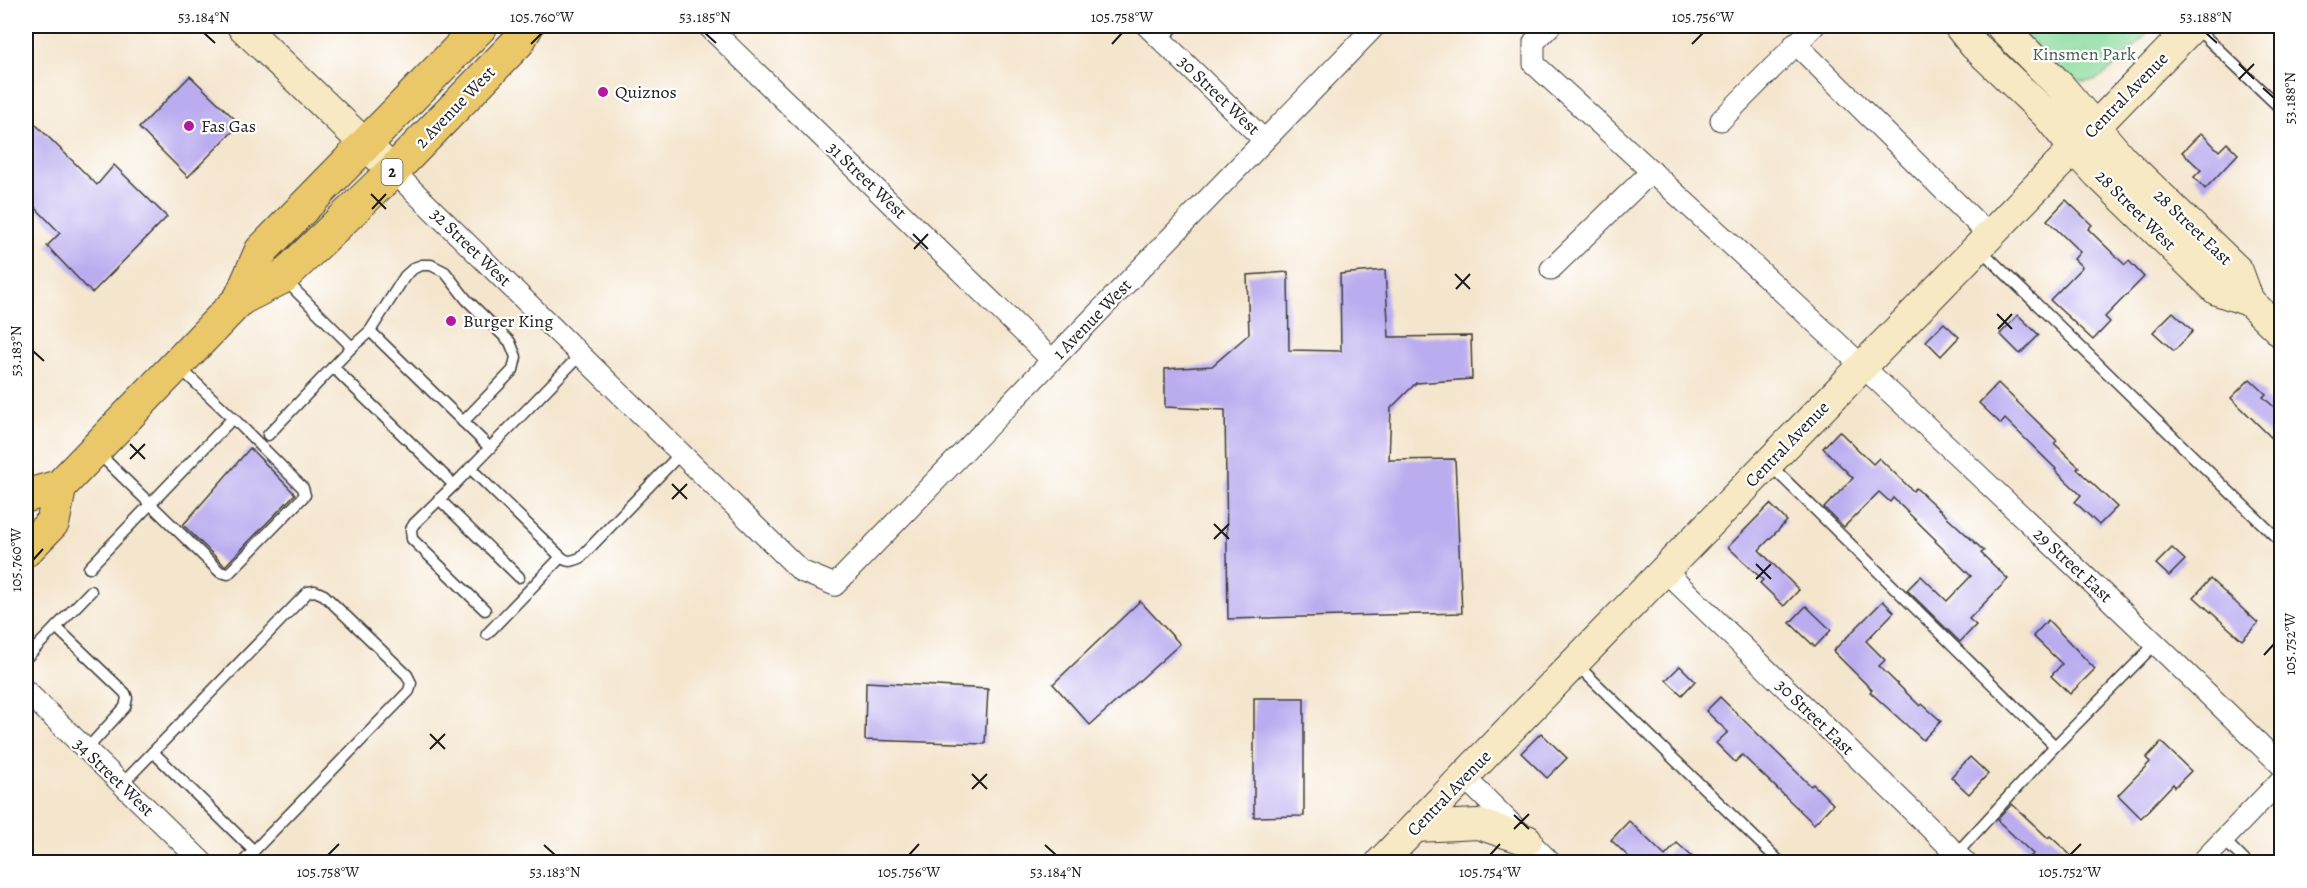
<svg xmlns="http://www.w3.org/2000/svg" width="2307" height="888" font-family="Alegreya,serif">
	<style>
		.park { fill: #89db9c; stroke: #527c5c; stroke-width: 1.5 }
		.building { fill: #baacef }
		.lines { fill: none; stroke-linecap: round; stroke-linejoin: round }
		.lane-casing { stroke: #3c3a37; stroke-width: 13 }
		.street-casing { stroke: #3c3a37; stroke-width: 23 }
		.secondary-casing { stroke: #3c3a37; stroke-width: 32 }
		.highway-casing { stroke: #3c3a37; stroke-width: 35 }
		.lane { stroke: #fff; stroke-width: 10 }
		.street { stroke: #fff; stroke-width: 21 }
		.secondary { stroke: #f7e9c3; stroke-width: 30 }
		.highway { stroke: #eac769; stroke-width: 33 }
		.ticks { fill: none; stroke: #1c1c1c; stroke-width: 2 }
		.poi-dot { fill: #b5179e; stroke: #fff; stroke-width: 2 }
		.labels { text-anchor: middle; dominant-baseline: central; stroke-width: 4.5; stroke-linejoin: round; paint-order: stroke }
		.shield { fill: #fff; stroke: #606060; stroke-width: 1.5 }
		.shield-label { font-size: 16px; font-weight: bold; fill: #1c1c1c }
		.park-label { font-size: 18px; fill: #425f49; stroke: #fff }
		.poi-label { font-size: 18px; fill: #1c1c1c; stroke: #fff; text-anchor: start }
		.street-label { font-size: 18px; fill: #1c1c1c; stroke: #fff }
		.neatline { fill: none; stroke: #1c1c1c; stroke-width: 2 }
		.ticks-label { font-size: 15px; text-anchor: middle; fill: #1c1c1c }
	</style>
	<rect width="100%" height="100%" fill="#fff"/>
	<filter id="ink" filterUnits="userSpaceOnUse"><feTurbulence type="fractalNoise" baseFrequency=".0167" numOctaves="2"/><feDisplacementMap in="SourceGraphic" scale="12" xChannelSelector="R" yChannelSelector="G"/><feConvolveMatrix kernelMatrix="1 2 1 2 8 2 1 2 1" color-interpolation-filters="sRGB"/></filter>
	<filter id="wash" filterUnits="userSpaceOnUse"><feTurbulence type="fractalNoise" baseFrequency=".008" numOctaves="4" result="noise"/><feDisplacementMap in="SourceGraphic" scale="24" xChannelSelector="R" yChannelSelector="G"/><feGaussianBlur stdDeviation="1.35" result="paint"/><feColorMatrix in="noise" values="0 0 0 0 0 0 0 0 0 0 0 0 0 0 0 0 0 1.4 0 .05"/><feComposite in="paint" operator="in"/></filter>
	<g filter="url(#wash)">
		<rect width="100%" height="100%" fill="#f4e5cd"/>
		<!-- park -->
		<path class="park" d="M2014 26H2154C2139 41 2104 85 2082 82 2066 81 2027 38 2014 26Z"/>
		<g id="blocks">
			<!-- building -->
			<g class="building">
				<path d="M190 76 240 124 188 177 139 128Z"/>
				<path d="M26 115 97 185 114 165 167 217 92 293 47 246 60 233 26 198Z"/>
				<path d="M2201 133 2219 151 2227 143 2238 154 2205 189 2194 177 2201 170 2182 152Z"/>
				<path d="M2066 200 2092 225 2088 229 2125 265 2129 261 2144 277 2105 317 2110 322 2093 340 2050 300 2082 267 2074 259 2080 252 2047 220Z"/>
				<path d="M1385 270 1389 337 1471 336 1472 379 1416 383 1391 408 1389 460 1455 459 1462 613 1228 619 1225 410 1165 407V369L1212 366 1249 334 1247 275 1288 272 1289 350 1341 351 1340 274Z"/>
				<path d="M2173 312 2193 331 2174 351 2153 332Z"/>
				<path d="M2018 315 2039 335 2020 354 2000 334Z"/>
				<path d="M1944 323 1959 337 1941 356 1926 341Z"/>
				<path d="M2250 379 2266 394 2263 397 2282 414V448L2231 398Z"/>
				<path d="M1998 383 2057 441 2054 443 2079 467 2077 469 2117 507 2099 525 2075 502 2081 495 2055 470 2056 469 2005 419 2001 424 1979 403Z"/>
				<path d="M1839 431 1873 464 1879 458 1913 491 1916 488 1984 551 1981 553 2008 579 1969 619 1976 625 1960 642 1907 590 1921 576 1947 601 1971 576 1935 541 1936 540 1893 498 1890 502 1879 492 1844 527 1824 508 1853 478 1823 448Z"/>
				<path d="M250 448 295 494 225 566 183 525Z"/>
				<path d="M1770 504 1787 521 1759 550 1799 590 1784 606 1760 583 1763 580 1728 547Z"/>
				<path d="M2172 548 2185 560 2169 576 2156 564Z"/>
				<path d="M2210 579 2258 623 2242 640 2194 597Z"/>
				<path d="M1140 601 1180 644 1090 725 1053 684Z"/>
				<path d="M1883 601 1894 612 1866 641 1885 660 1879 666 1920 706 1922 704 1941 721 1923 740 1870 692 1872 690 1833 651Z"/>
				<path d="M1806 606 1831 630 1815 647 1790 623Z"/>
				<path d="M2048 620 2095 669 2070 694 2051 676 2062 664 2033 636Z"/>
				<path d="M1680 666 1695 681 1682 695 1666 680Z"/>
				<path d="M866 682 988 689 985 744 865 740Z"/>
				<path d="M1720 697 1811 786 1813 784 1833 804 1814 824 1742 755 1735 762 1716 743 1728 732 1706 711Z"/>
				<path d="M1254 698H1304V816L1254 817Z"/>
				<path d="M1541 733 1567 758 1547 778 1521 753Z"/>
				<path d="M2161 742 2191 771 2175 787 2173 784 2141 818 2118 795 2150 762 2146 758Z"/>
				<path d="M1970 757 1988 774 1969 794 1951 777Z"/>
				<path d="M2012 804 2048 838 2050 836 2078 862H2025L2033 854 1997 820Z"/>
				<path d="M1629 821 1665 856 1677 843 1698 862H1634L1611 840Z"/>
			</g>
		</g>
	</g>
	<g filter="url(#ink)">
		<use href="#blocks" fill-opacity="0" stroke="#3c3a37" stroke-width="1.5"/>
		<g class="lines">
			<defs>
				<g id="lane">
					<path d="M2194 26 2282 110"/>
					<path d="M1162 39 1175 26"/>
					<path d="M1979 248 2282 543"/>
					<path d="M370 331 405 276 414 268 422 265H431L445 272 466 299 510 342 516 357 513 370 463 422"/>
					<path d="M352 347 370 331 490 448"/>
					<path d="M333 367 454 485 581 354"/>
					<path d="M268 435 352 347 285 280"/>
					<path d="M97 452 220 572 228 574 305 495 303 488 233 418"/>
					<path d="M1769 464 2055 746"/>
					<path d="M470 468 561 557C568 563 572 561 580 558L681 453"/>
					<path d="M454 485 414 524 411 529 412 539 485 610"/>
					<path d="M439 499 519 577"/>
					<path d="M89 568 233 418 179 367"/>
					<path d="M56 627 125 693 127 698 125 707 86 750"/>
					<path d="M487 634 561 557"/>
					<path d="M26 658 91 591"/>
					<path d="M1576 664 1780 862"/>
					<path d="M153 752 254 851"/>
					<path d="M122 784 308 592 315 591 324 595 407 675 411 683 409 691 243 862"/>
					<path d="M2224 840 2246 862"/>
					<path d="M1956 854 2055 746 2156 643"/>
				</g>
				<g id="street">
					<path d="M708 26 1052 360"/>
					<path d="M1147 26 1264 140"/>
					<path d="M1550 26 1534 42V64C1787 294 2037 527 2282 766"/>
					<path d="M1795 43 1989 235"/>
					<path d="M1721 120 1814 26"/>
					<path d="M393 171 801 571 835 585 1375 26"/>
					<path d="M1551 269 1652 171"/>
					<path d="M1664 570 1965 862"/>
					<path d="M26 691 202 862"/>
					<path d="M1464 777 1550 862"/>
					<path d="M2202 862 2282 779"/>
				</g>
				<g id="secondary">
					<path d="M242 26 393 171"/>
					<path d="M1959 26 1974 45 2046 114 2074 148 2098 174 2217 290 2249 301"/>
					<path d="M2001 26 2060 86 2123 160 2238 271 2249 301 2282 333"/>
					<path d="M1416 827 1478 824 1527 840"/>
					<path d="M1381 862 2193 26"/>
				</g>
				<g id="highway">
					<path d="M240 299 261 251 481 26"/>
					<path d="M26 496 60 486 240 299 283 277 393 171 518 42 527 26"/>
					<path d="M26 550 53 522 60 486"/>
				</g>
			</defs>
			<!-- lane casing -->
			<use href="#lane" class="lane-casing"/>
			<!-- street casing -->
			<use href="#street" class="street-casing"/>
			<!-- secondary casing -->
			<use href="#secondary" class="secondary-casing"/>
			<!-- highway casing -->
			<use href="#highway" class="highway-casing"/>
			<!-- lane -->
			<use href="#lane" class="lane"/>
			<!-- street -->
			<use href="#street" class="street"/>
			<!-- secondary -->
			<use href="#secondary" class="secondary"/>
			<!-- highway -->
			<use href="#highway" class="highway"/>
		</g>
	</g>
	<!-- ticks -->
	<path class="ticks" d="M204 33 215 43M705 33 716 43M2206 33 2217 43M531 44 542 33M1112 44 1122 33M1692 44 1703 33M2239 64 2254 79M2239 79 2254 64M2263 88 2274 98M371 194 386 209M372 209 386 194M913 234 928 249M914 249 928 234M1455 274 1470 289M1456 289 1470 274M1997 314 2012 329M1998 329 2012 314M33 351 44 361M130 444 145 459M130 459 145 444M672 484 687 499M672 499 687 484M1214 524 1229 539M1214 539 1229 524M33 560 43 549M1756 564 1771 579M1756 579 1771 564M2264 655 2274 644M430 734 445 749M430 749 445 734M972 774 987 789M972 789 987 774M1514 815 1529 829M1514 829 1529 814M544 845 555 855M1045 845 1056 855M328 855 339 844M909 855 919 844M1490 855 1500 844M2070 855 2081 844"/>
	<!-- markers -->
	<g class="poi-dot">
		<circle cx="603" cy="92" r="6"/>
		<circle cx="189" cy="126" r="6"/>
		<circle cx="451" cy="321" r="6"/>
	</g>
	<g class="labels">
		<!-- shield labels -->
		<rect class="shield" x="381.5" y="159" width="21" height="26" rx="4.5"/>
		<g class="shield-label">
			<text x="392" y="172">2</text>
		</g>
		<!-- park labels -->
		<g class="park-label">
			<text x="2084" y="54">Kinsmen Park</text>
		</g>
		<!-- poi labels -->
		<g class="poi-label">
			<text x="615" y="92">Quiznos</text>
			<text x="201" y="126">Fas Gas</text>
			<text x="463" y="321">Burger King</text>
		</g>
		<!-- street labels -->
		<g class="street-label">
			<text transform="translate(1219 95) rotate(44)">30 Street West</text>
			<text transform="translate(2126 95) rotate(-46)">Central Avenue</text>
			<text transform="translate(455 107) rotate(-46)">2 Avenue West</text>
			<text transform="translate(867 180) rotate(44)">31 Street West</text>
			<text transform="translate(2136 210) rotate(45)">28 Street West</text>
			<text transform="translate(2193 227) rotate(44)">28 Street East</text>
			<text transform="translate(471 247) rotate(44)">32 Street West</text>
			<text transform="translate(1092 319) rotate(-46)">1 Avenue West</text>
			<text transform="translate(1787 444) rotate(-46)">Central Avenue</text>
			<text transform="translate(2073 565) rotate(43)">29 Street East</text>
			<text transform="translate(1815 717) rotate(44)">30 Street East</text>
			<text transform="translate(114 777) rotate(44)">34 Street West</text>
			<text transform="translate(1449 793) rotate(-46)">Central Avenue</text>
		</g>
	</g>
	<!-- margin -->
	<rect width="2307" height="888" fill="none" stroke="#fff" stroke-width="66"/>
	<rect x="33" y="33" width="2241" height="822" class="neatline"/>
	<g class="ticks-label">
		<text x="204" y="22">53.184°N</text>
		<text x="542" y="22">105.760°W</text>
		<text x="705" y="22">53.185°N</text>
		<text x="1122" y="22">105.758°W</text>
		<text x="1703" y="22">105.756°W</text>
		<text x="2206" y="22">53.188°N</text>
		<text transform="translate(2290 98) rotate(-90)" y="5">53.188°N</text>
		<text transform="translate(16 351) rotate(-90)" y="5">53.183°N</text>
		<text transform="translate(16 560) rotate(-90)" y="5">105.760°W</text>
		<text transform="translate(2290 644) rotate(-90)" y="5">105.752°W</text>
		<text x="328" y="877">105.758°W</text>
		<text x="555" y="877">53.183°N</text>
		<text x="909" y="877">105.756°W</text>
		<text x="1056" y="877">53.184°N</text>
		<text x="1490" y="877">105.754°W</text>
		<text x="2070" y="877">105.752°W</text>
	</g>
</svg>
